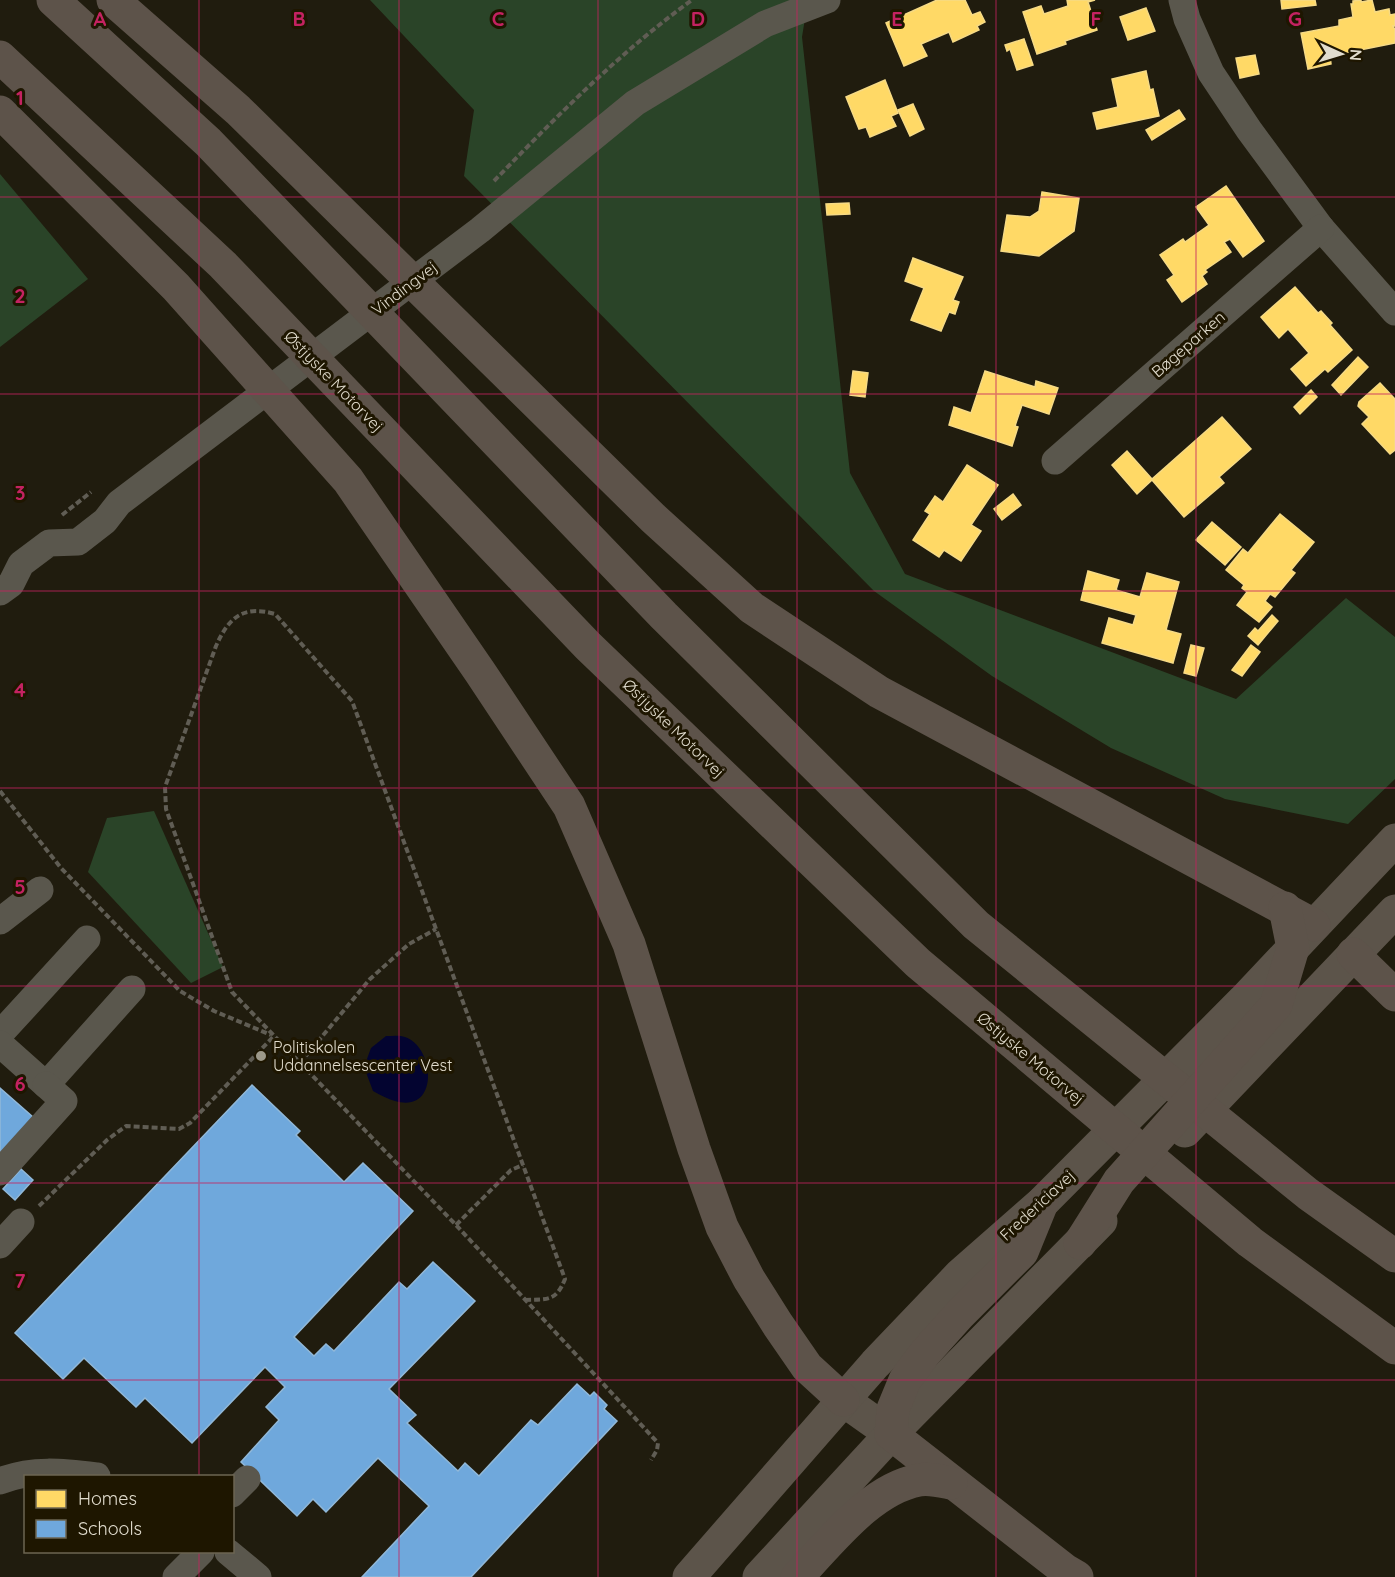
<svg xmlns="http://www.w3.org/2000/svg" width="1395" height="1577" font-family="Quicksand,sans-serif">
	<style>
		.green { fill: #2a4428 }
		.water { fill: #030430 }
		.homes { fill: #ffd966; stroke: #f6da85; stroke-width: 1.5 }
		.schools { fill: #6fa8dc; stroke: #91b8d8; stroke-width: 1.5 }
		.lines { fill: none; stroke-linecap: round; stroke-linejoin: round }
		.path { stroke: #605d54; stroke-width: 4; stroke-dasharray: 6 3; stroke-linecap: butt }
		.minor { stroke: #5a574d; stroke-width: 27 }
		.major { stroke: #5c544a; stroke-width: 33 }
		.highway { stroke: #5d534a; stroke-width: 33 }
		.grid { fill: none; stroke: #c42261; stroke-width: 1.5; stroke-opacity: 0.55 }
		.poi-dot { fill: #9d998a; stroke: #1e1600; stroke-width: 2 }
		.labels { text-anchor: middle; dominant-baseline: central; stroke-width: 6; stroke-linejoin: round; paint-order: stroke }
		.street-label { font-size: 16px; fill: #e1dccd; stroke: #1e1600 }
		.poi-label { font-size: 16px; fill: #e1dccd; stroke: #1e1600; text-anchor: start }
		.grid-label { font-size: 20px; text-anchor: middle; font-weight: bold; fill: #c42261; stroke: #1e1600; stroke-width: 6; stroke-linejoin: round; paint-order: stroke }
	</style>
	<rect width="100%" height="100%" fill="#201c0e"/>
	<!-- green -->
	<g class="green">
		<path d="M370 0H808L802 37 850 473 905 574 1236 699 1346 598 1395 637V779L1348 824 1225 799 1111 748 992 676 874 591 464 176 474 110Z"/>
		<path d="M0 174 88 279 0 347Z"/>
		<path d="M154 811 223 967 191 983 88 872 107 818Z"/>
	</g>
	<!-- water -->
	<path class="water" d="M386 1036C392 1036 400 1035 405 1037 435 1047 440 1114 395 1101 388 1099 380 1095 373 1091L364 1067 371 1048Z"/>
	<!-- homes -->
	<g class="homes">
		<path d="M937 0H965L972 15 980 12 985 22 977 26 979 30 953 42 949 32 921 44 927 56 904 66 886 23Z"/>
		<path d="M1067 0H1095L1088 2 1097 30 1065 41 1066 44 1037 54 1023 12 1041 6 1044 14 1068 6Z"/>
		<path d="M1281 0H1315L1316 5 1282 9Z"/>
		<path d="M1361 0V2L1372 0 1375 12 1389 9 1390 15 1395 14V26H1393L1395 30V43L1330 56 1331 64 1308 69 1301 33 1339 26V20L1353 17 1351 4H1353V1Z"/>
		<path d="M1146 8 1155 31 1128 40 1120 17Z"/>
		<path d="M1024 39 1033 65 1017 70 1010 49 1007 51 1005 45Z"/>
		<path d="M1255 55 1259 74 1240 78 1236 58Z"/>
		<path d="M1146 71 1150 90 1153 89 1159 116 1097 129 1093 113 1118 107 1112 79Z"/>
		<path d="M885 80 898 113 891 116 896 126 870 137 866 127 859 129 846 97Z"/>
		<path d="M913 104 924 129 910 136 898 110Z"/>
		<path d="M1179 110 1185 119 1152 140 1146 130Z"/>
		<path d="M1226 186 1264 241 1243 257 1230 239 1224 242 1231 252 1205 270 1207 272 1202 276 1207 284 1182 302 1167 280 1174 275 1160 255 1183 239 1185 242 1209 225 1196 207Z"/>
		<path d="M1042 192 1079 198 1074 231 1039 256 1001 251 1007 215 1030 217 1039 211Z"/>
		<path d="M849 203 850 214 827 215 826 204Z"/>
		<path d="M913 258 963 277 953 300 959 302 955 314 949 312 941 331 911 320 924 288 905 281Z"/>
		<path d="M1295 287 1318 313 1321 311 1332 323 1330 325 1352 350 1328 372 1325 369 1306 386 1291 369 1309 353 1288 329 1279 338 1261 317Z"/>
		<path d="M1358 357 1368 367 1341 395 1332 385Z"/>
		<path d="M853 371 868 373 865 397 850 395Z"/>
		<path d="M985 371 1035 387 1036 381 1058 388 1049 414 1022 405 1015 426 1018 427 1012 446 949 425 954 407 971 413Z"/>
		<path d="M1380 383 1395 399V450L1390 454 1362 424 1369 417 1358 406 1359 402Z"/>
		<path d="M1311 390 1317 397 1300 414 1294 407Z"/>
		<path d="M1222 417 1251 449 1219 477 1224 483 1184 517 1152 480 1137 494 1112 465 1127 451 1152 479Z"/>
		<path d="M967 465 998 485 971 525 981 531 961 561 944 550 939 557 913 540 930 514 925 511 935 496 943 502Z"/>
		<path d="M1013 494 1021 505 1002 520 994 509Z"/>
		<path d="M1280 514 1314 542 1291 570 1295 573 1275 597 1270 594 1265 601 1272 607 1259 622 1237 605 1247 592 1242 588 1244 585 1226 570 1243 549 1248 553Z"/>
		<path d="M1212 522 1241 547 1225 565 1196 540Z"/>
		<path d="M1088 571 1119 580 1116 590 1140 597 1147 573 1179 582 1166 630 1181 634 1173 663 1102 643 1109 618 1133 625 1136 615 1081 600Z"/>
		<path d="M1272 615 1278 621 1258 645 1248 636 1255 628 1258 631Z"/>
		<path d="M1191 645 1204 648 1196 676 1184 673Z"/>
		<path d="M1251 645 1260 652 1242 676 1232 670Z"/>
	</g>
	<!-- schools -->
	<g class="schools">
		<path d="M252 1085 300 1131 296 1135 344 1182 363 1163 413 1211 294 1337 314 1356 326 1344 334 1351 399 1282 407 1289 433 1262 475 1301 389 1389 416 1415 407 1423 458 1471 465 1463 479 1476 531 1420 538 1425 577 1384 590 1396 594 1392 607 1405 604 1409 617 1421 471 1577H362L429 1506 378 1458 326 1512 313 1499 297 1516 241 1462 279 1420 266 1407 285 1387 265 1367 192 1443 145 1398 136 1407 84 1358 63 1379 15 1333Z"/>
		<path d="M0 1088 33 1117 0 1154Z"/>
		<path d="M21 1169 33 1180 15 1200 3 1189Z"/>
	</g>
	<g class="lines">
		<!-- path -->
		<g class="path">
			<path d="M494 181C556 117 620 52 692 0"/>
			<path d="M62 515 91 492"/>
			<path d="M0 791 61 868 180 991 214 1011 271 1035"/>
			<path d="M300 1063 370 979 409 944 436 929"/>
			<path d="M39 1206 107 1140 126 1126 179 1129 190 1123 274 1036"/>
			<path d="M456 1225 511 1170 523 1165"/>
			<path d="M525 1300C547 1299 556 1302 565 1279L352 701 275 614C243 605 229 617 216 646L165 787 166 809 232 992 456 1225 658 1443 657 1450 651 1460"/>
		</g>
		<!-- minor -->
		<g class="minor">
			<path d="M1182 0 1187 19 1211 73 1249 130 1321 228 1395 312"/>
			<path d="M1055 461 1321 228"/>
			<path d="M0 592 11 584 21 564 49 543 78 542 105 521 119 503 480 230 635 103 765 24 827 0"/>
			<path d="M0 921 40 890"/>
			<path d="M0 1034 87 939"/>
			<path d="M0 1044 46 1085 132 989"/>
			<path d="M0 1172 64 1101 46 1085"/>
			<path d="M0 1245 21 1222"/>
			<path d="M0 1481C32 1468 64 1472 97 1476"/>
			<path d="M232 1494 247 1479"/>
			<path d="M228 1552 258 1577"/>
			<path d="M176 1577 201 1552"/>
		</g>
		<!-- major -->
		<g class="major">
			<path d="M1185 1131 1395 911"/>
			<path d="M843 1400 891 1434"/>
			<path d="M689 1577 875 1364 960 1275 1042 1203 1244 1000 1395 840"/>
			<path d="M759 1577 891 1434 1101 1221"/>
		</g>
		<!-- highway -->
		<g class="highway">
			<path d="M53 0 208 142 664 616 976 925 1308 1194 1395 1256"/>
			<path d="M113 0 238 110 653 518 752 608 879 692 1314 925"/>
			<path d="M0 57 223 265 588 646 918 963 1250 1242 1395 1348"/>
			<path d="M0 112 176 287 348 480 480 672 569 806 629 944 694 1149 722 1227 749 1279 778 1325 807 1367 843 1400"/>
			<path d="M1353 954 1395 995"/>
			<path d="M1042 1203 1022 1252 960 1314 925 1353 905 1380 893 1409 891 1434 1065 1570 1077 1577"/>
			<path d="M1080 1243 1119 1181 1276 1005 1293 948 1285 908"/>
			<path d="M797 1577C830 1543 870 1489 919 1480 929 1478 941 1481 951 1483"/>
		</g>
	</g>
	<!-- grid -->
	<path class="grid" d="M199 0V1476M399 0V1577M598 0V1577M797 0V1577M996 0V1577M1196 0V1577M0 197H1395M0 394H1395M0 591H1395M0 788H1395M0 986H1395M0 1183H1395M0 1380H1395M199 1552V1577"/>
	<!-- markers -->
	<circle class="poi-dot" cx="261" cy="1056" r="6"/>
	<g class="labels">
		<!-- street labels -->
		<g class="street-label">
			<text transform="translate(404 288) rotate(-37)">Vindingvej</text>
			<text transform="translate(1188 344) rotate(-41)">Bøgeparken</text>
			<text transform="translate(334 381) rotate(46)">Østjyske Motorvej</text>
			<text transform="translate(674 728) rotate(44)">Østjyske Motorvej</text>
			<text transform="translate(1031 1058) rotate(40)">Østjyske Motorvej</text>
			<text transform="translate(1037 1205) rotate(-43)">Fredericiavej</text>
		</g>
		<!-- poi labels -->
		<g class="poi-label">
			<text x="273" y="1047">Politiskolen<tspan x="273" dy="18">Uddannelsescenter Vest</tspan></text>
		</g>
	</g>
	<g class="grid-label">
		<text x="100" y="26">A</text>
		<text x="299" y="26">B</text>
		<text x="498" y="26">C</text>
		<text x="698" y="26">D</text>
		<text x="897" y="26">E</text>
		<text x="1096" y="26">F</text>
		<text x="1295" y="26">G</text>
		<text x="20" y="105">1</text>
		<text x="20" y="303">2</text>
		<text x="20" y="500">3</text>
		<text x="20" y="697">4</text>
		<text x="20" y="894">5</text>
		<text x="20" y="1091">6</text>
		<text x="20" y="1288">7</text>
	</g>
	<!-- legend -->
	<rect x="24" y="1475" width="210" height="78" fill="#1e1600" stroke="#6c6552" stroke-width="1.5"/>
	<rect x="36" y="1490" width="30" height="18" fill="#ffd966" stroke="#6c6552" stroke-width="1.5"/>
	<text x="78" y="1505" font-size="18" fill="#e1dccd">Homes</text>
	<rect x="36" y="1520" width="30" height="18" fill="#6fa8dc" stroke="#6c6552" stroke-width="1.5"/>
	<text x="78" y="1535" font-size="18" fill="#e1dccd">Schools</text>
	<!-- north arrow -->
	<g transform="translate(1341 54) rotate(94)" stroke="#1e1600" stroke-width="4.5" paint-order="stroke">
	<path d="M0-4.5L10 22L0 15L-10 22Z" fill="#e1dccd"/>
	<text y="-9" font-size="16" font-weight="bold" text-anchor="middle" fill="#e1dccd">N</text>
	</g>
</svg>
